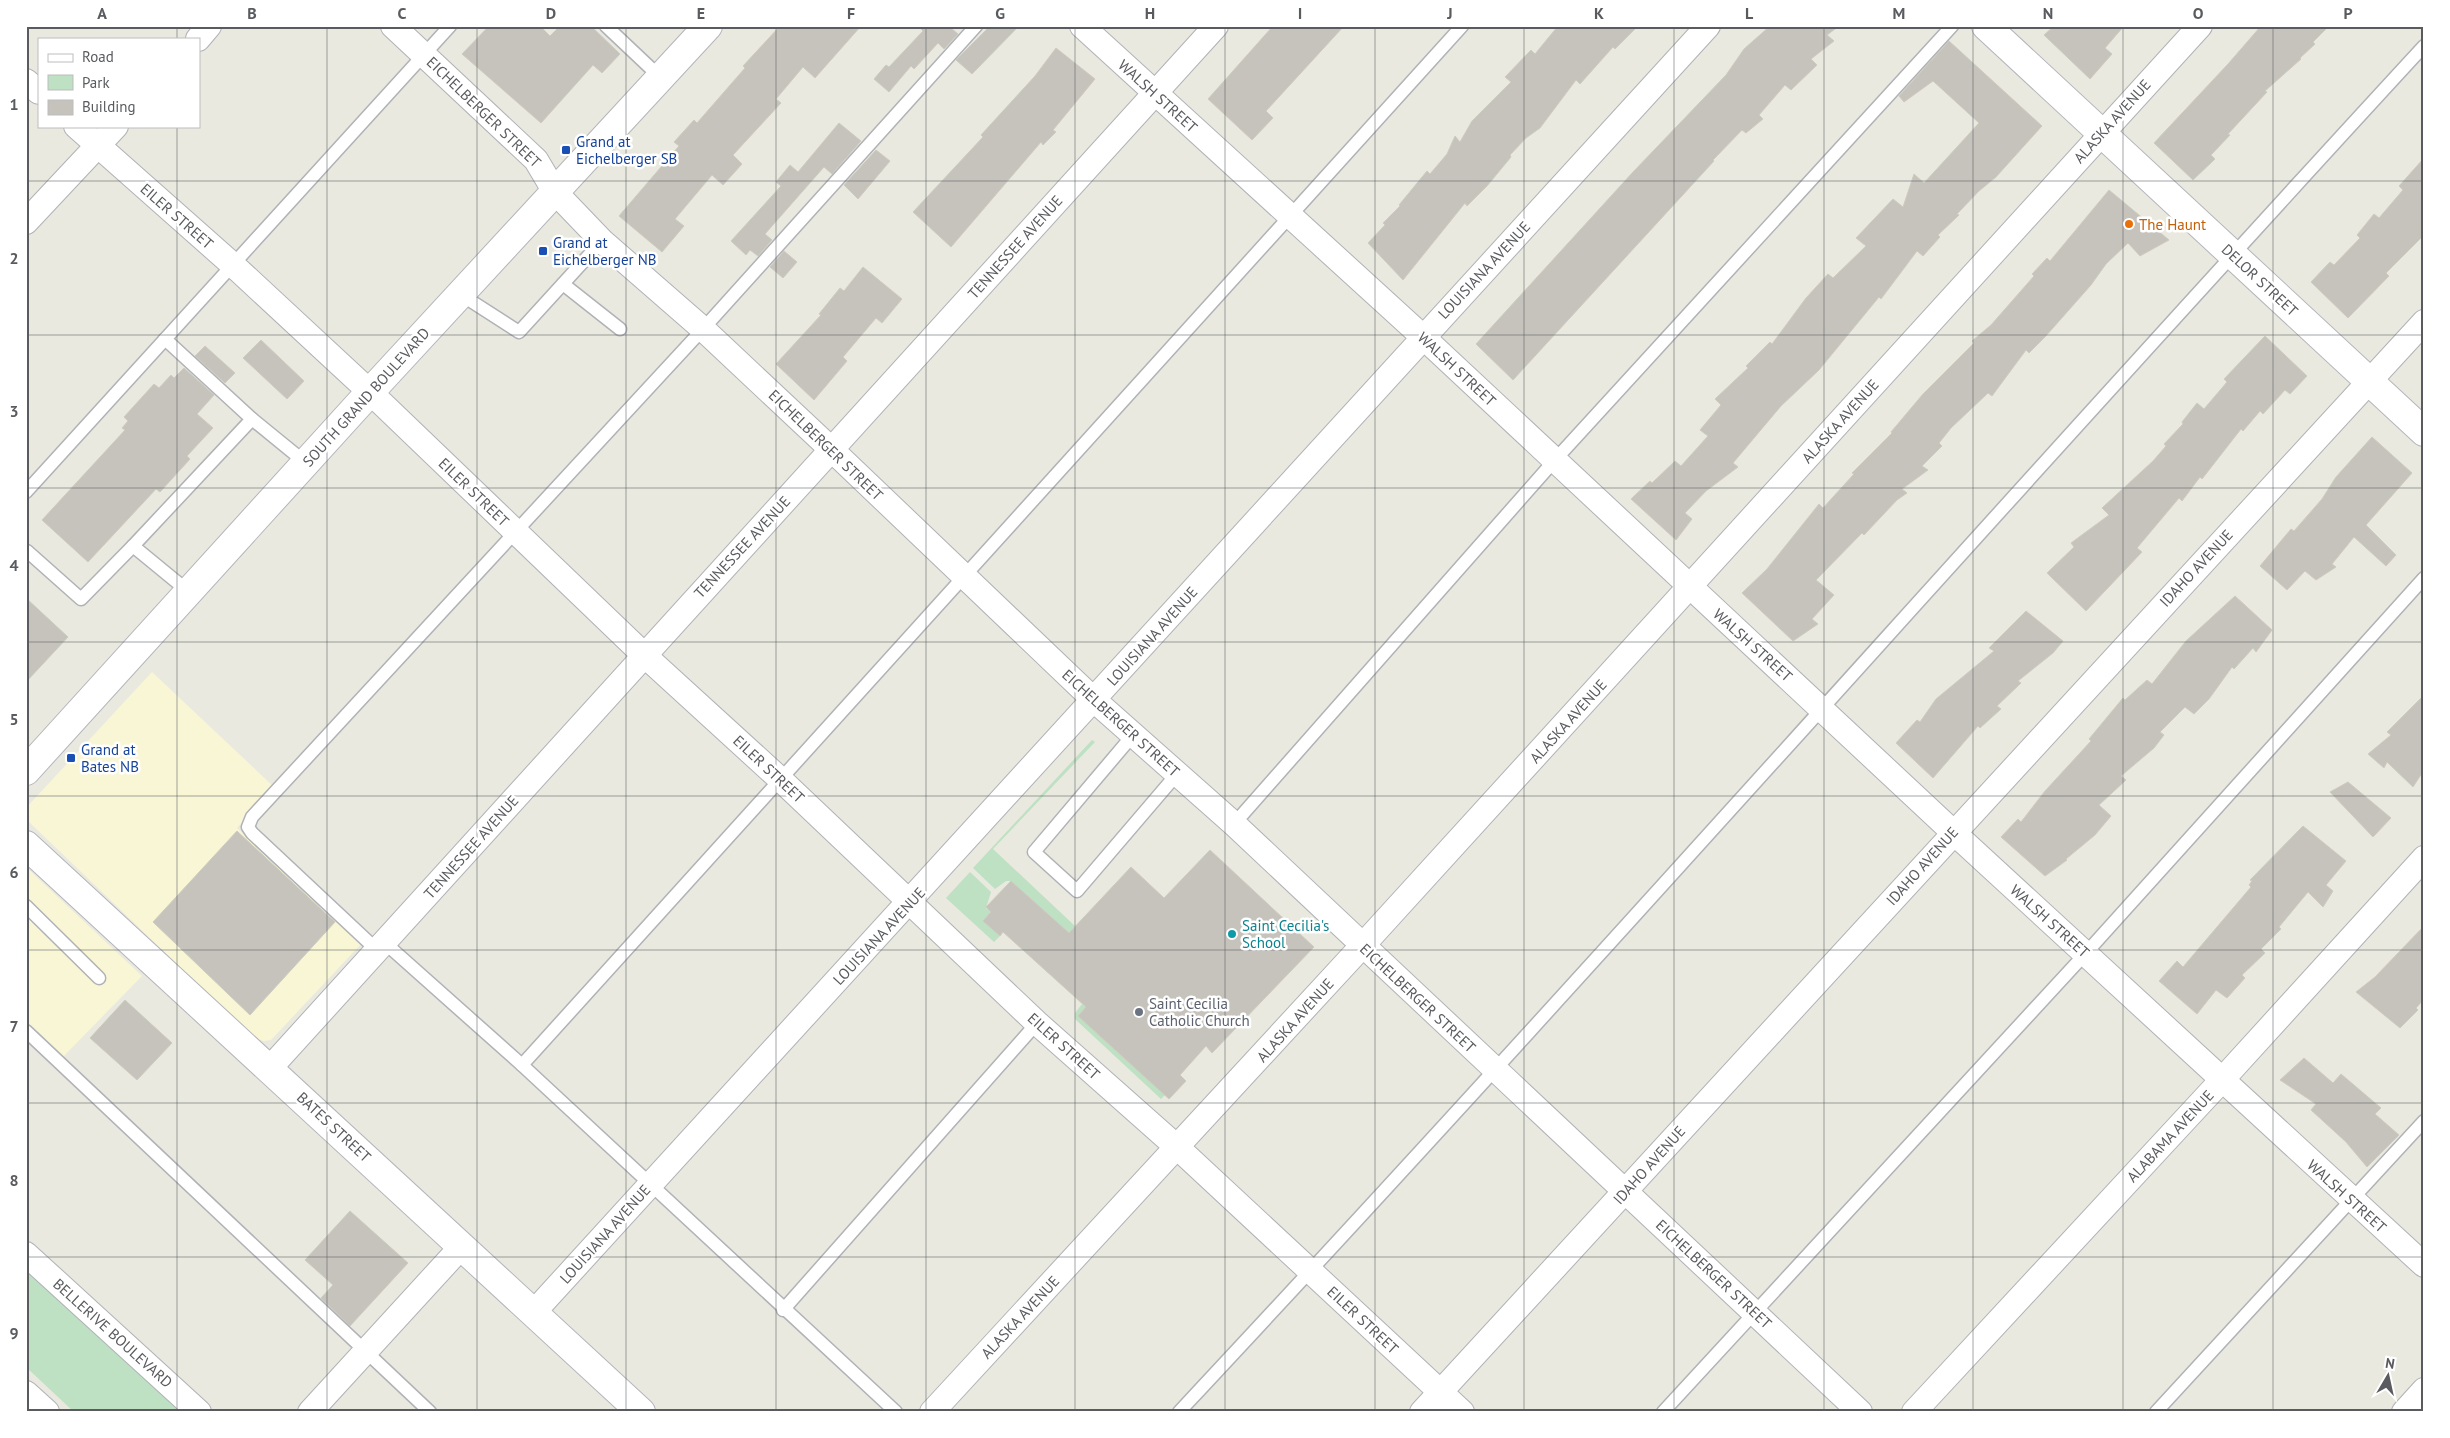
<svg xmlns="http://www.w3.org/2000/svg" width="2450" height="1438" font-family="'PT Sans',sans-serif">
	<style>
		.commercial { fill: #f9f6d6 }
		.green { fill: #bee0c3 }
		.building { fill: #c6c3bc; stroke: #cecbbf }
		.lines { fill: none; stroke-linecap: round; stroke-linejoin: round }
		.lane-casing { stroke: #b0b2b6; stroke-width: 15 }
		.street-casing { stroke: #b0b2b6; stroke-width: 26 }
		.secondary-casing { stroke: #b4b5bb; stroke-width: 30 }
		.lane { stroke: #fff; stroke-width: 12 }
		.street { stroke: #fff; stroke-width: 24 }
		.secondary { stroke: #fff; stroke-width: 28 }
		.grid { fill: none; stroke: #595b5f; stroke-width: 1; stroke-opacity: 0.55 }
		.transit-dot { fill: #1a4fb4; stroke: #fff; stroke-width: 2 }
		.food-dot { fill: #e8710a; stroke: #fff; stroke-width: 2 }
		.culture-dot { fill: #0f9aa8; stroke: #fff; stroke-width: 2 }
		.worship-dot { fill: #6b7280; stroke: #fff; stroke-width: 2 }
		.labels { text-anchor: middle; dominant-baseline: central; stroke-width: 5; stroke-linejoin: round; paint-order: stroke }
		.street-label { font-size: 15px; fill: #595b5f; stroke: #fff }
		.transit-label { font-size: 15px; fill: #164399; stroke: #fff; text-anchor: start }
		.food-label { font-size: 15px; fill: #c56008; stroke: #fff; text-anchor: start }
		.culture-label { font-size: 15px; fill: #0d838f; stroke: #fff; text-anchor: start }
		.worship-label { font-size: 15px; fill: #5b616d; stroke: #fff; text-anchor: start }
		.neatline { fill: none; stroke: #595b5f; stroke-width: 2 }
		.grid-label { font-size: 16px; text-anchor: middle; font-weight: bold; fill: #595b5f }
	</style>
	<rect width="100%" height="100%" fill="#eae9e0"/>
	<!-- commercial -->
	<g class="commercial">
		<path d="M152 672 274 787 237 828 362 943 271 1040 264 1041 254 1038 26 819V808Z"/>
		<path d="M26 867 142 976 63 1057 26 1025Z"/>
	</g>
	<!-- green -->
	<g class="green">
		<path d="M1092 740 1095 742 993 849 1075 926 1069 934 1011 881H1006L995 889 973 868Z"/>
		<path d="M970 872 991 892 986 908 991 912 984 921 1000 936 994 942 946 898Z"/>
		<path d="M1082 1004 1086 1007 1078 1016 1165 1095 1161 1099 1075 1019V1013Z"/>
		<path d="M26 1270 180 1412H74L26 1367Z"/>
	</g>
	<!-- building -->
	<g class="building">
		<path d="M489 26H540L550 36 560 26H591L620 54 602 73 593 65 541 123 462 54Z"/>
		<path d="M780 26H861L815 78 803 67 776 99 781 103 733 155 742 164 723 185 712 175 675 219 684 226 662 252 619 216 679 146 674 142 694 120 697 123 745 68 743 66Z"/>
		<path d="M918 26H953L951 28 958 34 944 49 938 43 914 69 911 66 889 92 874 79 886 65 889 67 923 31Z"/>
		<path d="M990 26H1019L972 74 956 60Z"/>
		<path d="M1273 26H1344L1266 111 1273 118 1252 140 1208 99Z"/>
		<path d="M1558 26H1638L1615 49 1613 47 1580 84 1576 80 1540 128 1526 138 1510 155 1511 157 1487 186 1467 206 1465 203 1403 280 1368 243 1385 225 1383 223 1400 206 1399 205 1427 171 1430 174 1447 154 1455 136 1460 142 1472 121 1511 82 1505 77 1531 50 1535 54Z"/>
		<path d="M1770 26H1839L1827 35 1834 41 1811 59 1817 65 1791 90 1785 85 1759 115 1763 119 1746 133 1742 130 1713 160 1714 161 1513 380 1476 344 1633 172 1726 75 1744 49Z"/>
		<path d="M2054 26H2124L2105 48 2112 54 2090 79 2044 35Z"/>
		<path d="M2261 26H2329L2313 42 2315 44 2300 58 2301 59 2265 91 2267 92 2228 134 2230 135 2211 155 2215 159 2193 180 2154 143 2228 64Z"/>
		<path d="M1949 41 2042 126 1996 177 1979 191 1957 214 1959 215 1938 235 1940 237 1923 256 1917 251 1881 299 1879 297 1819 370 1781 406 1733 463 1738 467 1706 491 1685 513 1692 519 1676 540 1631 499 1650 481 1652 483 1675 461 1681 466 1708 436 1700 430 1721 405 1715 399 1748 368 1746 366 1770 342 1772 344 1806 298 1828 274 1833 278 1866 246 1856 238 1893 199 1903 207 1914 174 1924 183 1979 123 1933 81 1904 102 1899 96Z"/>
		<path d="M1056 48 1095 79 1053 130 1056 132 1043 145 1041 142 951 247 913 212 983 137 981 135 1035 76Z"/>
		<path d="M839 123 861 141 832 174 824 167 765 234 772 240 758 256 750 250 746 255 731 241 781 186 776 182 790 165 798 172Z"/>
		<path d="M876 150 890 161 858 199 844 185Z"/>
		<path d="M2424 158V235L2386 273 2389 276 2348 318 2311 282 2330 262 2334 265 2360 238 2357 235 2374 214 2379 218 2403 190 2399 186Z"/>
		<path d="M2109 190 2169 240 2140 256 2128 243 2106 264 2091 285 2045 337 2029 353 2026 350 1992 396 1988 393 1951 428 1939 443 1942 446 1922 466 1928 470 1902 489 1907 493 1897 500 1864 535 1862 533 1816 580 1834 595 1812 619 1818 624 1793 641 1742 593 1767 569 1819 504 1823 508 1854 474 1852 473 1892 433 1891 432 1923 394 1974 343 1972 341 1991 325 2034 276 2032 274 2047 258 2050 261Z"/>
		<path d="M784 251 797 262 783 278 770 267Z"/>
		<path d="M863 267 902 299 882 323 876 318 843 357 847 361 814 400 776 364 821 315 819 314 840 288 844 291Z"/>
		<path d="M2265 336 2307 376 2290 394 2285 390 2263 414 2260 411 2243 431 2241 429 2202 479 2200 477 2182 501 2179 498 2137 548 2142 552 2086 611 2047 573 2074 547 2071 543 2109 515 2102 508 2153 461 2166 446 2164 444 2183 424 2182 422 2197 403 2204 409 2227 382 2224 379Z"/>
		<path d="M261 340 304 381 287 399 243 358Z"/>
		<path d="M205 346 235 373 225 383 195 356Z"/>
		<path d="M184 368 214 395 197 414 213 428 187 456 190 459 160 492 156 489 88 562 42 520 125 430 122 428 128 421 124 417 154 384 159 388 171 375 174 378Z"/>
		<path d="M2372 437 2412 473 2366 525 2396 555 2386 566 2354 537 2332 564 2336 567 2316 580 2305 571 2287 590 2260 566 2291 529 2294 531 2322 499 2336 477Z"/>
		<path d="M2235 596 2272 630 2256 652 2253 648 2234 669 2232 667 2209 699 2194 714 2185 707 2160 732 2164 735 2154 748 2121 776 2126 780 2099 805 2111 816 2095 835 2066 859 2067 860 2045 876 2001 837 2018 819 2021 822 2045 791 2091 741 2089 739 2123 698 2125 700 2147 680 2152 684 2186 641Z"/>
		<path d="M26 598 68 637 26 682Z"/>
		<path d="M2026 611 2063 641 2053 653 2018 681 2021 683 1997 706 2001 709 1980 728 1978 726 1933 778 1896 743 1917 720 1920 722 1936 699 1994 651 1989 648Z"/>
		<path d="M2424 695V770L2413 787 2387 762 2384 768 2368 754 2391 735 2387 732Z"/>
		<path d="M2348 782 2391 818 2373 837 2330 792Z"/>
		<path d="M2303 826 2346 861 2326 885 2333 891 2323 907 2308 892 2279 927 2281 929 2261 949 2265 953 2242 975 2245 978 2227 998 2216 990 2197 1014 2159 981 2177 961 2183 967 2251 887 2249 885 2252 881 2250 880Z"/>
		<path d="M237 831 335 922 250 1015 153 922Z"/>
		<path d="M1210 850 1314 947 1212 1053 1206 1046 1180 1075 1186 1081 1169 1099 1078 1016 1086 1007 1003 932 1000 936 983 921 991 912 986 907 1011 881 1069 933 1131 867 1164 898Z"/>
		<path d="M2424 926V999L2416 1008 2418 1010 2400 1028 2356 992 2375 977Z"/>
		<path d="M125 1000 172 1043 137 1080 90 1038Z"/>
		<path d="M2304 1058 2333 1083 2341 1074 2381 1108 2375 1114 2399 1135 2367 1167 2346 1142 2311 1110 2316 1104 2280 1080Z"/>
		<path d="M350 1211 408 1263 350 1326 321 1298 333 1285 305 1260Z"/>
	</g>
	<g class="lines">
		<defs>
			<g id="lane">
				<path d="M606 26 660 77"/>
				<path d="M563 284 620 329"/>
				<path d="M460 294 519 332 602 241"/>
				<path d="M165 339 252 419"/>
				<path d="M26 492 450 26"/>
				<path d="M133 546 252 419 306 463"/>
				<path d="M27 551 81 599 133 546 189 592"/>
				<path d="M1133 735 1034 852 1077 891 1177 774"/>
				<path d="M1234 824 1554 461 1952 26"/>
				<path d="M26 906 99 978"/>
				<path d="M385 943 522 1065 896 1412"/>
				<path d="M378 951 252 833 248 827 252 817 703 329 976 26"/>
				<path d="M26 1031 430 1412"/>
				<path d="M522 1065 1462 26"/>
				<path d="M783 1310 1037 1023"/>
				<path d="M1179 1412C1600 962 2006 499 2424 46"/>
				<path d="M1663 1412 2086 953 2424 578"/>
				<path d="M2156 1412 2424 1121"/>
			</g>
			<g id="street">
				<path d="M393 26 536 160 555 192 602 241 703 329 832 450 1094 700 1234 824 1860 1412"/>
				<path d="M1082 26 1423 337 1953 832 2424 1265"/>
				<path d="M198 39 209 26"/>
				<path d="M26 81 39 92"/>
				<path d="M76 126 233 265 370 392 643 654 780 779 1037 1023 1178 1148 1462 1412"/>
				<path d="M26 222 116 126"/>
				<path d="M270 1068 1216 26"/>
				<path d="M26 1254 199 1412"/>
				<path d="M534 1312 1708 26"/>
				<path d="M26 1393 47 1412"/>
				<path d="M310 1412 462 1246"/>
				<path d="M932 1412 1363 945 2200 26"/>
				<path d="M1422 1412 2424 322"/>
				<path d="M1914 1412 2221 1081 2424 858"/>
				<path d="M2404 1412 2424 1390"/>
			</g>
			<g id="secondary">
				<path d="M1986 26 2424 432"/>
				<path d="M26 771 370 392 708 26"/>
				<path d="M26 845 641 1412"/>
			</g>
		</defs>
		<!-- lane casing -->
		<use href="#lane" class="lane-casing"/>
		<!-- street casing -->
		<use href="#street" class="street-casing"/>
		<!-- secondary casing -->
		<use href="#secondary" class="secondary-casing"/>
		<!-- lane -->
		<use href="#lane" class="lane"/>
		<!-- street -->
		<use href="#street" class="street"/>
		<!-- secondary -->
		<use href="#secondary" class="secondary"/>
	</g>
	<!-- grid -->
	<path class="grid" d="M177 26V39M327 26V1412M477 26V1412M626 26V1412M776 26V1412M926 26V1412M1075 26V1412M1225 26V1412M1375 26V1412M1524 26V1412M1674 26V1412M1824 26V1412M1973 26V1412M2123 26V1412M2273 26V1412M177 126V1412M26 181H2424M26 335H2424M26 488H2424M26 642H2424M26 796H2424M26 950H2424M26 1103H2424M26 1257H2424"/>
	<!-- markers -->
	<g class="transit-dot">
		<rect x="561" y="145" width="10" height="10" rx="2.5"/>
		<rect x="538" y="246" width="10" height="10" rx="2.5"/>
		<rect x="66" y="753" width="10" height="10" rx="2.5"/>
	</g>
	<circle class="food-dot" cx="2129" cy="224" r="5"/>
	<circle class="culture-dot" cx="1232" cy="934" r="5"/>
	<circle class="worship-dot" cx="1139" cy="1012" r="5"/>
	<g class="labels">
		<!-- street labels -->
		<g class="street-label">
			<text transform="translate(1158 96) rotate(42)">WALSH STREET</text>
			<text transform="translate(484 112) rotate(44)">EICHELBERGER STREET</text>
			<text transform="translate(2112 121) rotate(-48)">ALASKA AVENUE</text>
			<text transform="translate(177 216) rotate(41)">EILER STREET</text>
			<text transform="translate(1015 247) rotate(-48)">TENNESSEE AVENUE</text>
			<text transform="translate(1484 270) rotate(-47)">LOUISIANA AVENUE</text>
			<text transform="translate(2260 280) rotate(43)">DELOR STREET</text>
			<text transform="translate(1457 369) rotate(43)">WALSH STREET</text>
			<text transform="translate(366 397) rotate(-48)">SOUTH GRAND BOULEVARD</text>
			<text transform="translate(1840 421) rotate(-48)">ALASKA AVENUE</text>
			<text transform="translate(826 445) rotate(44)">EICHELBERGER STREET</text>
			<text transform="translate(474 492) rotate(44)">EILER STREET</text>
			<text transform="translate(742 547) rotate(-47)">TENNESSEE AVENUE</text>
			<text transform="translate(2196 568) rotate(-47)">IDAHO AVENUE</text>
			<text transform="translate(1152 636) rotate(-48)">LOUISIANA AVENUE</text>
			<text transform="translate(1753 645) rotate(42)">WALSH STREET</text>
			<text transform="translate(1568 721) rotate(-48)">ALASKA AVENUE</text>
			<text transform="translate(1121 723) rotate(42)">EICHELBERGER STREET</text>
			<text transform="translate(769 769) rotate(43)">EILER STREET</text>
			<text transform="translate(471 847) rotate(-48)">TENNESSEE AVENUE</text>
			<text transform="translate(1922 866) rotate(-48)">IDAHO AVENUE</text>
			<text transform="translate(2050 921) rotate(42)">WALSH STREET</text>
			<text transform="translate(879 936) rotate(-47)">LOUISIANA AVENUE</text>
			<text transform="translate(1418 998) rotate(43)">EICHELBERGER STREET</text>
			<text transform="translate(1295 1020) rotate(-48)">ALASKA AVENUE</text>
			<text transform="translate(1064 1046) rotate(42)">EILER STREET</text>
			<text transform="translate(334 1127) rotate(43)">BATES STREET</text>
			<text transform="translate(2170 1136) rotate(-47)">ALABAMA AVENUE</text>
			<text transform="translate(1649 1165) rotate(-48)">IDAHO AVENUE</text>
			<text transform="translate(2347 1196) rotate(42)">WALSH STREET</text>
			<text transform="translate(605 1234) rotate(-48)">LOUISIANA AVENUE</text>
			<text transform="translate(1714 1274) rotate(43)">EICHELBERGER STREET</text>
			<text transform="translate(1020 1317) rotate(-47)">ALASKA AVENUE</text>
			<text transform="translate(1363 1320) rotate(43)">EILER STREET</text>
			<text transform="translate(113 1333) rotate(42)">BELLERIVE BOULEVARD</text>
		</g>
		<!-- transit labels -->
		<g class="transit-label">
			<text x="576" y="141">Grand at<tspan x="576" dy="17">Eichelberger SB</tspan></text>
			<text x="553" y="242">Grand at<tspan x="553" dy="17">Eichelberger NB</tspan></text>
			<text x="81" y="749">Grand at<tspan x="81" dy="17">Bates NB</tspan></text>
		</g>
		<!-- food labels -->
		<g class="food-label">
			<text x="2139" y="224">The Haunt</text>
		</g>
		<!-- culture labels -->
		<g class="culture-label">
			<text x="1242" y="925">Saint Cecilia's<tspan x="1242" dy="17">School</tspan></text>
		</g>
		<!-- worship labels -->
		<g class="worship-label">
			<text x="1149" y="1003">Saint Cecilia<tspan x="1149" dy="17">Catholic Church</tspan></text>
		</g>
	</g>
	<!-- border -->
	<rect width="2450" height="1438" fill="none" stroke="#ffffff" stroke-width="55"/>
	<!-- legend -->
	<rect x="38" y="38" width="162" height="90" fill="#ffffff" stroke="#bdbdbf"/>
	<rect x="48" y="54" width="25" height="8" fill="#ffffff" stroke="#bdbdbf"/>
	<text x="82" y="62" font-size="15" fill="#595b5f">Road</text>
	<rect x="48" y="75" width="25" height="15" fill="#bee0c3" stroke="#bdbdbf"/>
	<text x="82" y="88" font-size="15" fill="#595b5f">Park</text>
	<rect x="48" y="100" width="25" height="15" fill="#c6c3bc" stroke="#bdbdbf"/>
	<text x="82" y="112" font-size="15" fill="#595b5f">Building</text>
	<!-- north arrow -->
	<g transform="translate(2388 1376) rotate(9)" stroke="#ffffff" stroke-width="4" paint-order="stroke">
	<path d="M0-4L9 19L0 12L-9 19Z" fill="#595b5f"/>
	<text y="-8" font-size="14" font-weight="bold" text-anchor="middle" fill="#595b5f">N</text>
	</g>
	<rect x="28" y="28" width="2394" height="1382" class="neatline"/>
	<g class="grid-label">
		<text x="102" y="19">A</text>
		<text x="252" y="19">B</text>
		<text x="402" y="19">C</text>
		<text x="551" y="19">D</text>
		<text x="701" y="19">E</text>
		<text x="851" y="19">F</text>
		<text x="1000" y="19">G</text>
		<text x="1150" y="19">H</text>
		<text x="1300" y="19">I</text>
		<text x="1450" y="19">J</text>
		<text x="1599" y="19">K</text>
		<text x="1749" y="19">L</text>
		<text x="1899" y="19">M</text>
		<text x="2048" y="19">N</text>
		<text x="2198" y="19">O</text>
		<text x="2348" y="19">P</text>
		<text x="14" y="110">1</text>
		<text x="14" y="264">2</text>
		<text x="14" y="417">3</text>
		<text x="14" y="571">4</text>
		<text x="14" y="725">5</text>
		<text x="14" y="878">6</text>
		<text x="14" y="1032">7</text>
		<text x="14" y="1186">8</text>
		<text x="14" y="1339">9</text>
	</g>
</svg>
